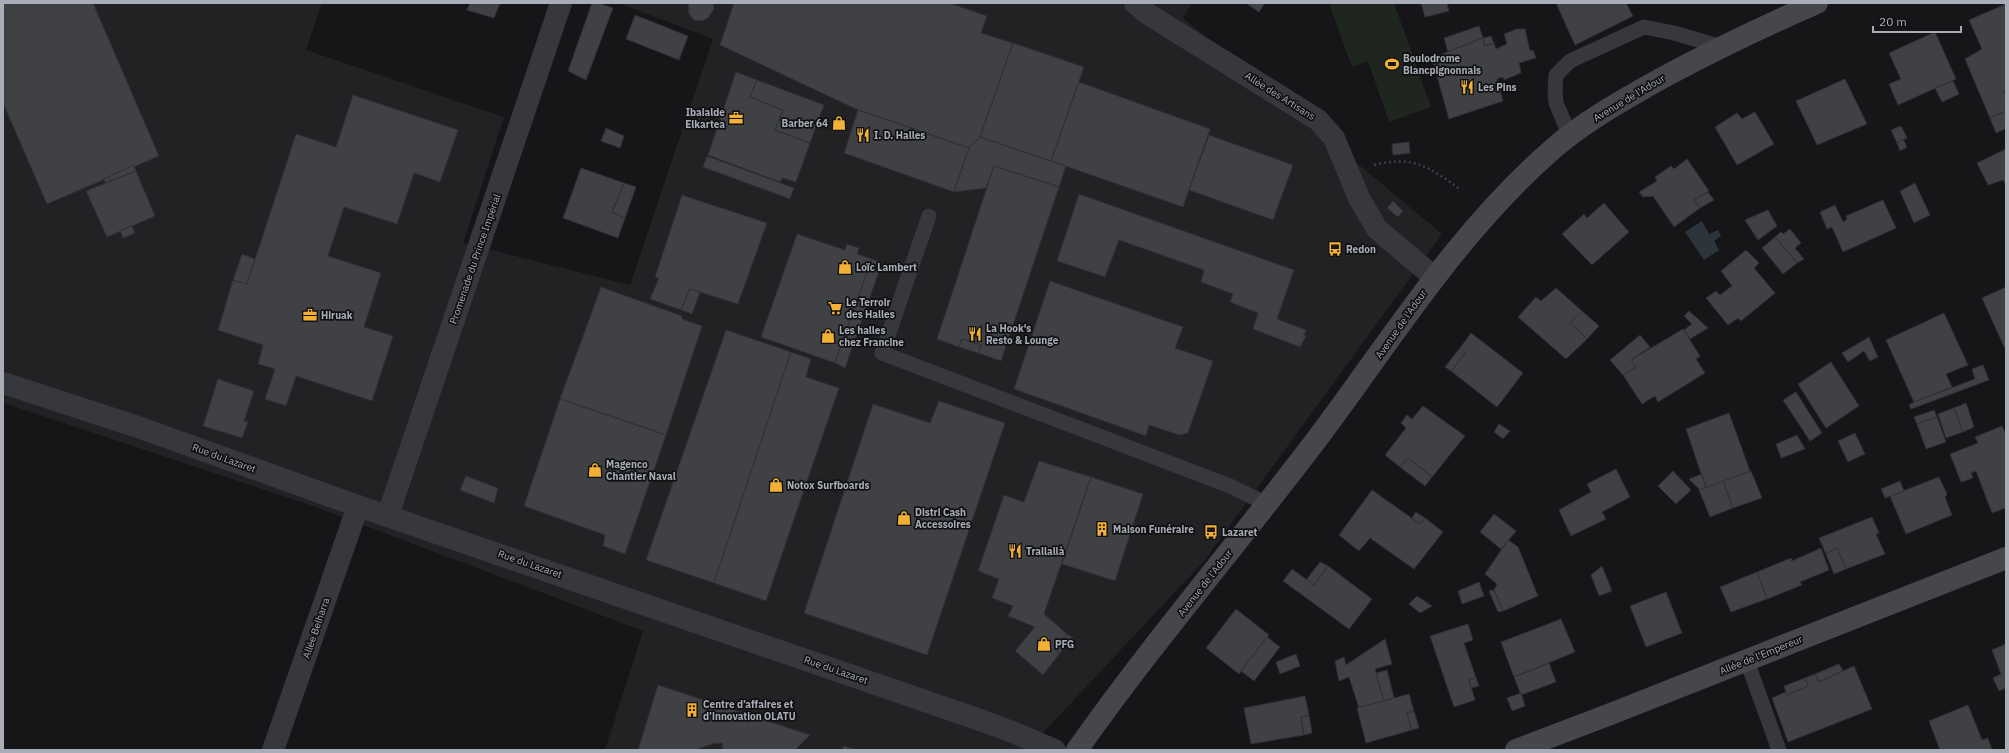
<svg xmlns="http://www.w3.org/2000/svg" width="2009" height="753" font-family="'IBM Plex Sans',sans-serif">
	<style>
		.built { fill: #222225 }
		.green { fill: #1e261f }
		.water { fill: #2c353c }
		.building { fill: #404145; stroke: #303034 }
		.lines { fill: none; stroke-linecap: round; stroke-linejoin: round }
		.path { stroke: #3d3f44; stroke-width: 2.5; stroke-dasharray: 2 3; stroke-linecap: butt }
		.lane { stroke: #37383d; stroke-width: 15 }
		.street { stroke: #37383d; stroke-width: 22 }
		.secondary { stroke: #45474d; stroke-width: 22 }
		.labels { text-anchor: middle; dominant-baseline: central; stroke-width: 3.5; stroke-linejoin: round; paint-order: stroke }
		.poi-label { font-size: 10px; font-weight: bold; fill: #a8adb8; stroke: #111113; text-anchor: start }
		.street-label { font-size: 10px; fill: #a8adb8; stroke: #111113 }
	</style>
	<rect width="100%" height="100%" fill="#161618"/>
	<!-- built -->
	<path class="built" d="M3 3H322L306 50 504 117 463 243 630 285 713 39 618 3H1192L1183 18 1442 234 1204 561 1027 750H605L643 631 313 506 3 403Z"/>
	<!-- green -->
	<path class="green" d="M1329 3H1394L1431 107 1389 122 1368 61 1352 67Z"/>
	<!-- water -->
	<path class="water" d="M1702 221 1709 234 1718 230 1721 236 1714 241 1719 250 1704 260 1685 232Z"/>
	<!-- building -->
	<g class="building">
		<path d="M3 3H93L159 156 47 204 3 103Z"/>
		<path d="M470 3H500L494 18 467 10Z"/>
		<path d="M592 3H598L613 8 586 80 568 71Z"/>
		<path d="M688 3H713L714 9 708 18 702 21 694 20 689 14Z"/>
		<path d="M734 3H949L987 16 981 33 1013 43 980 137 969 148 858 110 720 45Z"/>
		<path d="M1246 3H1265L1259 12Z"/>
		<path d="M1421 3H1447L1449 11 1425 17Z"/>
		<path d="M1556 3H1626L1633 16 1575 45Z"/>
		<path d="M2006 4V91H2004L2006 96V111L1990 118 1965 59 1982 49 1969 20Z"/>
		<path d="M635 15 688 36 679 60 626 39Z"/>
		<path d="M1479 26 1483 38 1448 52 1444 38Z"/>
		<path d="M1517 29H1525L1530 51 1533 50 1536 58 1519 63 1521 73 1504 80 1503 77 1497 79 1503 101 1449 119 1432 58 1483 38 1485 46 1494 43 1496 49 1507 44 1504 34Z"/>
		<path d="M1935 32 1956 79 1898 105 1889 84 1901 79 1889 53Z"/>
		<path d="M1491 36 1494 43 1485 46 1483 38Z"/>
		<path d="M1013 43 1084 67 1051 161 980 137Z"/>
		<path d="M736 72 757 80 750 97 783 110 775 130 810 143 796 182 782 178 780 182 708 155Z"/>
		<path d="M1845 79 1867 124 1817 145 1796 101Z"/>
		<path d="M757 80 824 105 810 143 775 130 783 110 750 97Z"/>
		<path d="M1953 81 1959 94 1942 102 1935 88Z"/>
		<path d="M1079 82 1210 129 1183 207 1051 161Z"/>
		<path d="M353 95 458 130 440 182 414 173 397 224 344 207 328 256 381 273 364 327 393 336 372 401 296 376 286 406 265 399 275 369 258 364 263 345 218 330 233 280 247 284 296 134 336 147Z"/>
		<path d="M858 110 969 148 954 192 844 153Z"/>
		<path d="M2006 111V131L2005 129 1996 133 1990 118Z"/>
		<path d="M1755 112 1774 144 1737 165 1715 127 1737 113 1742 119Z"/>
		<path d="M1901 126 1907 138 1897 143 1891 130Z"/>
		<path d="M606 128 624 136 620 148 601 141Z"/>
		<path d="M1209 135 1293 165 1273 220 1189 190Z"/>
		<path d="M980 137 1066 166 1059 187 994 166 986 188 954 192 969 148Z"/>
		<path d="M1903 139 1907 147 1900 151 1897 143Z"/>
		<path d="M1409 142 1410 153 1393 155 1392 144Z"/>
		<path d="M2006 149V185L2003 180 1988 185 1977 163Z"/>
		<path d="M707 156 794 188 790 199 703 167Z"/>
		<path d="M1687 159 1709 191 1694 200 1700 208 1674 227 1653 196 1643 197 1639 192 1657 181 1655 177 1671 166 1674 169Z"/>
		<path d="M134 165 136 171 105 183 104 179Z"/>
		<path d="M994 166 1059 187 1001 361 978 353 981 345 962 339 959 347 937 339Z"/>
		<path d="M581 168 624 183 612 212 625 218 618 238 563 218Z"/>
		<path d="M136 171 155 216 107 237 86 191Z"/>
		<path d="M624 183 636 187 625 218 612 212Z"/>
		<path d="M1915 183 1930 215 1914 223 1900 191Z"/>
		<path d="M1708 192 1714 200 1700 208 1694 200Z"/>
		<path d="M1079 194 1294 270 1277 319 1306 330 1304 335 1306 336 1300 347 1253 329 1258 313 1230 302 1233 294 1201 282 1204 270 1119 240 1105 277 1057 261Z"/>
		<path d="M682 195 767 223 738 304 690 289 681 310 650 299 659 278 655 277Z"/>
		<path d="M1883 200 1896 228 1843 252 1832 227 1827 229 1820 212 1835 205 1843 222 1847 219 1846 216Z"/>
		<path d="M1393 201 1403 211 1398 217 1387 208Z"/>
		<path d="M1604 203 1629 232 1592 265 1562 234 1584 214 1587 218Z"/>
		<path d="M1768 210 1777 226 1758 240 1745 220Z"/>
		<path d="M132 226 135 233 123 238 120 231Z"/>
		<path d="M1790 229 1801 243 1795 248 1804 259 1797 263 1775 237 1781 232 1783 234Z"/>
		<path d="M797 234 845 250 847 244 859 248 857 254 872 259 835 363 761 337Z"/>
		<path d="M1775 237 1797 263 1783 274 1762 248Z"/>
		<path d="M1746 250 1759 263 1754 268 1775 293 1741 321 1738 318 1728 325 1706 298 1716 291 1720 295 1732 286 1721 271Z"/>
		<path d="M242 254 255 259 247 284 233 280Z"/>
		<path d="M872 259 882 263 845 368 835 363Z"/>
		<path d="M1050 281 1183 327 1175 348 1213 361 1188 433 1179 435 1149 425 1146 436 1014 389Z"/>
		<path d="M601 287 682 316V319L702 326 666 435 560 399Z"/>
		<path d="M2006 287V351L1982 298Z"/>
		<path d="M1556 288 1582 311 1570 323 1587 339 1566 359 1518 317 1536 297 1541 301Z"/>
		<path d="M690 289 700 292 692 314 681 310Z"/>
		<path d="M1582 311 1599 326 1587 339 1570 323Z"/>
		<path d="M1689 311 1708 328 1690 339 1684 330 1692 324 1684 316Z"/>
		<path d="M1944 313 1968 365 1946 374 1952 387 1914 402 1886 340Z"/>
		<path d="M1683 329 1700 356 1696 359 1705 373 1658 402 1655 396 1642 404 1623 375 1636 367 1631 360Z"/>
		<path d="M726 330 791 352 714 583 646 560Z"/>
		<path d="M1471 333 1523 373 1497 407 1451 371 1465 353 1460 348Z"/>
		<path d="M1640 335 1650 347 1631 360 1636 367 1623 375 1610 360Z"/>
		<path d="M1869 337 1878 357 1870 361 1864 351 1848 362 1842 353Z"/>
		<path d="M962 339 981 345 978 353 959 347Z"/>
		<path d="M1460 348 1465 353 1451 371 1445 367Z"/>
		<path d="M791 352 811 359 806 377 839 388 766 601 714 583Z"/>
		<path d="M1831 362 1859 406 1826 428 1798 384Z"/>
		<path d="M1983 365 1989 380 1911 409 1909 405 1914 402 1975 379 1972 369Z"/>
		<path d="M218 379 254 391 244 421 248 422 242 438 203 426Z"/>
		<path d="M1796 392 1822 433 1810 441 1783 400Z"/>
		<path d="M560 399 666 435 625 554 603 546 605 535 524 506Z"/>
		<path d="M939 401 1005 423 927 655 804 613 873 404 930 423Z"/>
		<path d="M1966 403 1974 427 1963 432 1954 408Z"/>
		<path d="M1423 406 1465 436 1432 477 1408 458 1400 467 1385 455 1406 428 1401 423 1407 415 1412 419Z"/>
		<path d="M1954 408 1963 432 1946 438 1938 414Z"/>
		<path d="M1934 410 1937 417 1917 424 1914 417Z"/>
		<path d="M1729 413 1750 471 1706 488 1686 429Z"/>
		<path d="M1937 417 1946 442 1926 449 1917 424Z"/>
		<path d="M1499 424 1510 431 1503 439 1494 432Z"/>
		<path d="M2002 426 2006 435V508L1992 513 1976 471 1971 473 1973 478 1961 482 1950 454 1978 443 1975 437Z"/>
		<path d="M1855 433 1865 454 1848 462 1838 441Z"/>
		<path d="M1797 435 1805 449 1781 458 1776 444Z"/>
		<path d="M1408 458 1432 477 1425 486 1400 467Z"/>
		<path d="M1039 461 1091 477 1044 614 1067 634 1054 649 1060 653 1043 675 1015 651 1035 627 1008 616 1013 606 992 598 999 579 978 571 1004 495 1024 502Z"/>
		<path d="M1616 469 1630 497 1602 512 1606 519 1571 536 1559 510 1591 492 1587 484Z"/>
		<path d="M1673 471 1691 490 1676 504 1658 486Z"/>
		<path d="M1751 471 1762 498 1733 508 1723 481Z"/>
		<path d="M1702 474 1706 488 1700 490 1689 479Z"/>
		<path d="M466 476 498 488 494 503 460 490Z"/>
		<path d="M1091 477 1143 494 1115 581 1062 564Z"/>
		<path d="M1939 477 1947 494 1945 497 1952 515 1906 534 1890 496Z"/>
		<path d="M1723 481 1733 508 1710 517 1699 490Z"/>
		<path d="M1900 481 1904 491 1885 498 1881 489Z"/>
		<path d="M1372 490 1420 524 1425 518 1443 532 1414 569 1370 538 1359 551 1339 535Z"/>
		<path d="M1416 512 1425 518 1420 524 1412 518Z"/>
		<path d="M1494 514 1516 531 1501 549 1480 532Z"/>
		<path d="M1872 517 1879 533 1876 534 1885 554 1846 569 1837 548 1826 554 1819 538Z"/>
		<path d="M1508 540 1518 547 1538 596 1503 611 1494 590 1497 584 1485 574Z"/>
		<path d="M1821 548 1829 570 1800 582 1802 585 1767 599 1757 572 1791 558 1792 561Z"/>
		<path d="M1837 548 1846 569 1834 574 1826 554Z"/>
		<path d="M1320 562 1328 566 1314 585 1306 580Z"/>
		<path d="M1328 566 1372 599 1349 629 1283 581 1292 569 1314 585Z"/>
		<path d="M1602 566 1612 591 1599 596 1591 575Z"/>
		<path d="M1757 572 1767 599 1731 612 1720 587Z"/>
		<path d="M1479 582 1484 596 1462 604 1458 591Z"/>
		<path d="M1494 590 1503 611 1498 612 1489 591Z"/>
		<path d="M1666 592 1682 633 1646 647 1630 606Z"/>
		<path d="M1417 596 1432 606 1420 613 1409 604Z"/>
		<path d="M1236 609 1269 635 1239 674 1206 648Z"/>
		<path d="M1561 619 1575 652 1514 677 1501 642Z"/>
		<path d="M1468 624 1473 640 1464 643 1476 678 1469 680 1475 700 1454 707 1430 636Z"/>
		<path d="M1067 634 1073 638 1060 653 1054 649Z"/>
		<path d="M1267 637 1280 647 1254 681 1241 671Z"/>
		<path d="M1385 639 1392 664 1375 669 1384 701 1359 708 1349 677 1339 681 1335 661 1344 657 1346 665Z"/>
		<path d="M2006 644V688L1999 691 1993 678 2001 674 1992 650Z"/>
		<path d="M1296 654 1300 666 1280 674 1276 662Z"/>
		<path d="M1549 663 1556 682 1521 695 1514 677Z"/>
		<path d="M1839 664 1843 671 1819 682 1815 674Z"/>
		<path d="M1854 666 1872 709 1788 742 1772 698 1786 692 1787 695 1808 686 1805 678 1815 674 1819 682Z"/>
		<path d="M1387 670 1394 698 1384 701 1376 673Z"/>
		<path d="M1476 678 1479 686 1471 688 1469 680Z"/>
		<path d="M1805 678 1808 686 1787 695 1784 686Z"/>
		<path d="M658 685 810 735 795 750H723L722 743 712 744 695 750H638Z"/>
		<path d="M1521 693 1525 706 1512 711 1507 698Z"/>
		<path d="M1409 694 1414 711 1407 713 1412 730 1366 743 1357 708Z"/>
		<path d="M1305 696 1309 715 1301 717 1304 735 1251 744 1244 708Z"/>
		<path d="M1968 705 1982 740 1988 738 1992 750H1940L1929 721Z"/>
		<path d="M1414 711 1419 728 1412 730 1407 713Z"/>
		<path d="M1309 715 1312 733 1304 735 1301 717Z"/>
		<path d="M844 746 856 750H842Z"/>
	</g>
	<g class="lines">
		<!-- path -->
		<path class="path" d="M1374 165C1414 155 1429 167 1461 190"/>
		<!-- lane -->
		<g class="lane">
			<path d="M1570 136 1556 103 1555 91 1556 75 1570 61 1644 27 1674 33 1722 47"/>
			<path d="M929 216 882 353 1230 486 1267 504"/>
			<path d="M1747 661 1779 750"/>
		</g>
		<!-- street -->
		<g class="street">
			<path d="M1135 3 1148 14 1318 120 1334 138 1359 198 1377 229 1434 277"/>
			<path d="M3 383 138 427 358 506 983 721 1015 733 1055 750"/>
			<path d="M388 515 561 3"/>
			<path d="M273 750 358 506"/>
		</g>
		<!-- secondary -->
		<g class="secondary">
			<path d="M1077 750C1153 642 1240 541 1320 435 1394 336 1459 230 1554 148 1586 120 1625 99 1662 78 1712 51 1764 26 1817 3"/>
			<path d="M1516 750 1608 715 2006 558"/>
		</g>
	</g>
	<!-- icons -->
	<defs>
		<symbol id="stadium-bare" viewBox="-9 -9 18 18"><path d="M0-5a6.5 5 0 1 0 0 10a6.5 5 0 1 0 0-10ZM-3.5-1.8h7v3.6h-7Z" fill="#f2b134" stroke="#111113" stroke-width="2.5" paint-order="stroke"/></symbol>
		<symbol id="restaurant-bare" viewBox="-9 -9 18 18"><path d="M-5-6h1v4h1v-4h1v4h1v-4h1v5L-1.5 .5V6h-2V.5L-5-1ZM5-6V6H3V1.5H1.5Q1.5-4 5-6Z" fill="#f2b134" stroke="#111113" stroke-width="2.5" paint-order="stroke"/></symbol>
		<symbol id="office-bare" viewBox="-9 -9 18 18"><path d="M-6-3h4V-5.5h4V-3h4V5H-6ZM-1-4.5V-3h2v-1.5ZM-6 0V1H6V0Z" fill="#f2b134" stroke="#111113" stroke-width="2.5" paint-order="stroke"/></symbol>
		<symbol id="shop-bare" viewBox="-9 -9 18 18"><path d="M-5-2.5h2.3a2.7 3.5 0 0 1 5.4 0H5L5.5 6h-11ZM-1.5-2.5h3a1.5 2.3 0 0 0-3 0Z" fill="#f2b134" stroke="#111113" stroke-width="2.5" paint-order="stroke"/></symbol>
		<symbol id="bus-bare" viewBox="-9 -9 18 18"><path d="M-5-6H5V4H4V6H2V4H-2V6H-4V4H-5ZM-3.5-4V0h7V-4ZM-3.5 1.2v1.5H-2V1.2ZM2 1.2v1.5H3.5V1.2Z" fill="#f2b134" stroke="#111113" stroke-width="2.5" paint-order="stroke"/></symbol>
		<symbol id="supermarket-bare" viewBox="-9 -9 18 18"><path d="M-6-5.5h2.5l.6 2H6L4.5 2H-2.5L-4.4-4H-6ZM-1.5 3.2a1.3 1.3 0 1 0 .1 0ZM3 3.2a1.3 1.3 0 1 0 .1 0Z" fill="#f2b134" stroke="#111113" stroke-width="2.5" paint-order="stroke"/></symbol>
		<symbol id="building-bare" viewBox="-9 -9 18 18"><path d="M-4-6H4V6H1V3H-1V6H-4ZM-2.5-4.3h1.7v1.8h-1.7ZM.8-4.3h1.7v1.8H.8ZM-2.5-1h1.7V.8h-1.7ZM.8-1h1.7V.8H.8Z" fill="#f2b134" stroke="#111113" stroke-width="2.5" paint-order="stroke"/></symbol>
	</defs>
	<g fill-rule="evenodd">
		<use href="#stadium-bare" x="1382" y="54" width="20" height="20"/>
		<use href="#restaurant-bare" x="1457" y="77" width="20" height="20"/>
		<use href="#office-bare" x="726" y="108" width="20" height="20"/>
		<use href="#shop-bare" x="829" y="113" width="20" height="20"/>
		<use href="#restaurant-bare" x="853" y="125" width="20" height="20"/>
		<use href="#bus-bare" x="1325" y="239" width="20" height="20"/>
		<use href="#shop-bare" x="835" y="257" width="20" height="20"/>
		<use href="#supermarket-bare" x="825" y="298" width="20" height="20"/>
		<use href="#office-bare" x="300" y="305" width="20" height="20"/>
		<use href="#restaurant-bare" x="965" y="324" width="20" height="20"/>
		<use href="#shop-bare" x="818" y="326" width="20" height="20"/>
		<use href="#shop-bare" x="585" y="460" width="20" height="20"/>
		<use href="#shop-bare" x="766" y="475" width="20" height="20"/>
		<use href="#shop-bare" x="894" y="508" width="20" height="20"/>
		<use href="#building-bare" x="1092" y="519" width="20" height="20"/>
		<use href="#bus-bare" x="1201" y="522" width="20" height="20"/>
		<use href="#restaurant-bare" x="1005" y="541" width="20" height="20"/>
		<use href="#shop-bare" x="1034" y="634" width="20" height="20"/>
		<use href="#building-bare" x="682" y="700" width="20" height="20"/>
	</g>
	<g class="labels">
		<!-- poi labels -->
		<g class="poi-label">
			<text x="1403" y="58">Boulodrome<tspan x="1403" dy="12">Blancpignonnais</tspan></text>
			<text x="1478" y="87">Les Pins</text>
			<text x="725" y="112" text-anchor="end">Ibaialde<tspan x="725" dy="12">Elkartea</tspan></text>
			<text x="828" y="123" text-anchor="end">Barber 64</text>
			<text x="874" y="135">I. D. Halles</text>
			<text x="1346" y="249">Redon</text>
			<text x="856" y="267">Loïc Lambert</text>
			<text x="846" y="302">Le Terroir<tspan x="846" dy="12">des Halles</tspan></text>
			<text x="321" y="315">Hiruak</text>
			<text x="986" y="328">La Hook's<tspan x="986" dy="12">Resto &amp; Lounge</tspan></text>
			<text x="839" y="330">Les halles<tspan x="839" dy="12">chez Francine</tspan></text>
			<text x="606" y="464">Magenco<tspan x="606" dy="12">Chantier Naval</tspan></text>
			<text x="787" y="485">Notox Surfboards</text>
			<text x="915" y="512">Distri Cash<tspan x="915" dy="12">Accessoires</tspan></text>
			<text x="1113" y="529">Maison Funéraire</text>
			<text x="1222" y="532">Lazaret</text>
			<text x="1026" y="551">Trallallà</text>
			<text x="1055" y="644">PFG</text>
			<text x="703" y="704">Centre d’affaires et<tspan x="703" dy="12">d’innovation OLATU</tspan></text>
		</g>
		<!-- street labels -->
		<g class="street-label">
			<text transform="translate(1280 96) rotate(32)">Allée des Artisans</text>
			<text transform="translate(1629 98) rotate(-31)">Avenue de l'Adour</text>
			<text transform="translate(475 259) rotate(-71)">Promenade du Prince Impérial</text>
			<text transform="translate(1401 324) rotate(-55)">Avenue de l'Adour</text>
			<text transform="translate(224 458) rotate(20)">Rue du Lazaret</text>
			<text transform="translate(530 564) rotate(19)">Rue du Lazaret</text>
			<text transform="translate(1205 583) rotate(-52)">Avenue de l'Adour</text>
			<text transform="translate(316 628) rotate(-71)">Allée Belharra</text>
			<text transform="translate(1761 655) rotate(-22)">Allée de l'Empereur</text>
			<text transform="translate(836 670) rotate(19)">Rue du Lazaret</text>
		</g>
	</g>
	<!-- border -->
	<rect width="2009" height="753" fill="none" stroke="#a8adb8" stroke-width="8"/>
	<!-- scale -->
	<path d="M1873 26v6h88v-6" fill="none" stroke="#a8adb8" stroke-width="2"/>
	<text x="1879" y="26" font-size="12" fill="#a8adb8" stroke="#111113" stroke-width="3" paint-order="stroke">20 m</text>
</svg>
